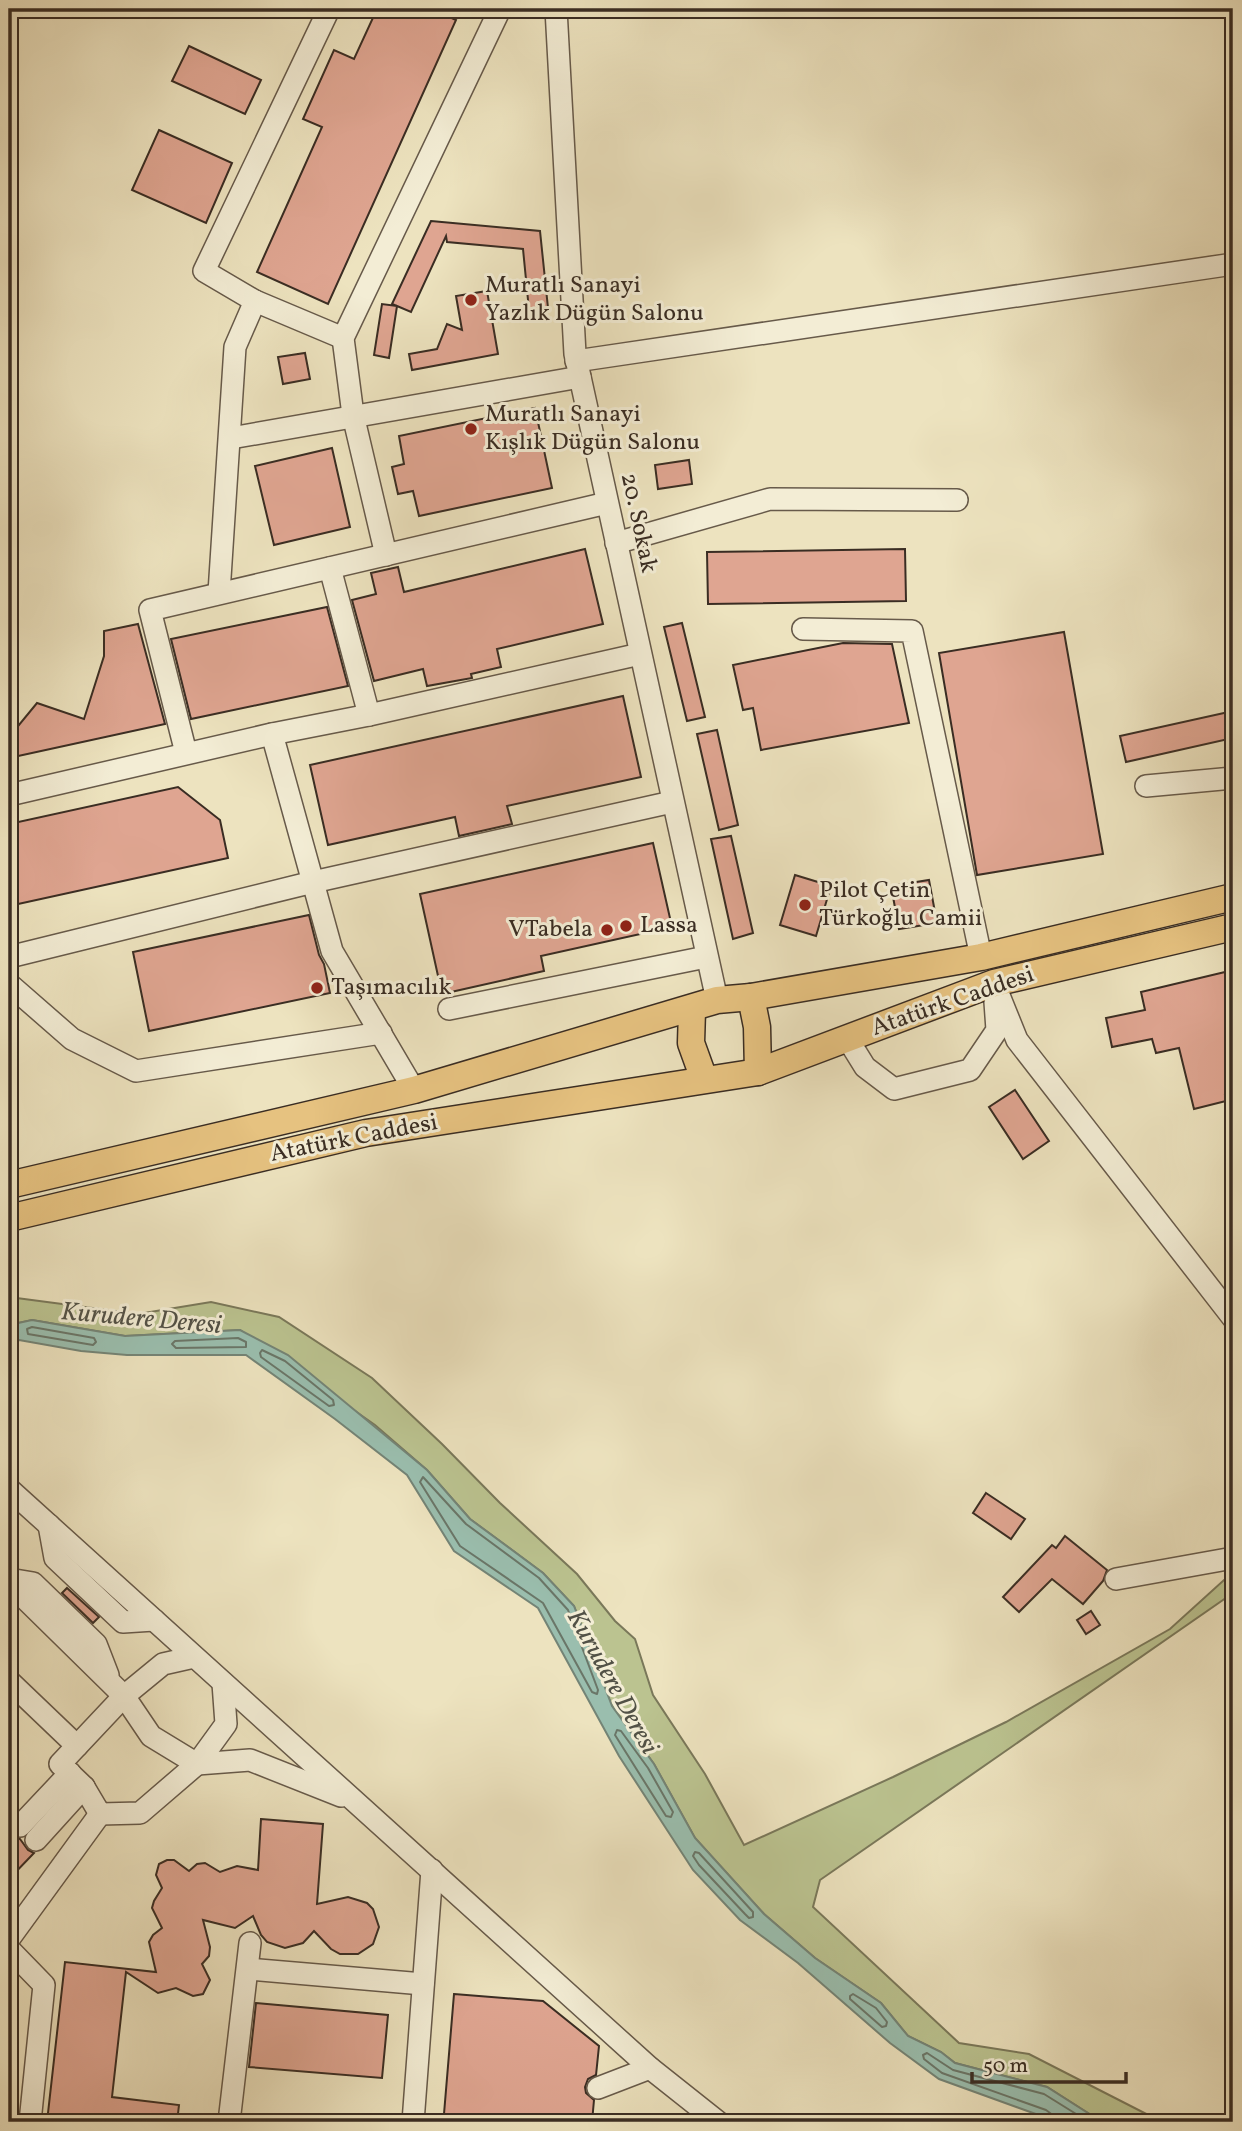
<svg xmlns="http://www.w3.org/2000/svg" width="1242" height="2131" font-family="Vollkorn,serif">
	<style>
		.green { fill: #bbc390; stroke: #7a785a; stroke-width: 2 }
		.water { fill: #9abeae; stroke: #748476; stroke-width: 2 }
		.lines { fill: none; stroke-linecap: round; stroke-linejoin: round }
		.shore { stroke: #6a7668; stroke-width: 2 }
		.building { fill: #dfa591; stroke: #3a2d23; stroke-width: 2 }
		.minor-casing { stroke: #675a4a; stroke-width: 24 }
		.major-casing { stroke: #3a2d23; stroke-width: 29 }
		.minor { stroke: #f3edd5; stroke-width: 21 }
		.major { stroke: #e6c280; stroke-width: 26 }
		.poi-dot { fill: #8f2418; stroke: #f3edd5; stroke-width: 2.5 }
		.labels { text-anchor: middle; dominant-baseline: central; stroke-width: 6; stroke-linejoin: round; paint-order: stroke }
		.poi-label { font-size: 24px; fill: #3a2d23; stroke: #f3edd5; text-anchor: start }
		.street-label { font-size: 24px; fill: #3a2d23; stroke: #f3edd5 }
		.water-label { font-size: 26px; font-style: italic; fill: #525146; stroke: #f3edd5 }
	</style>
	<rect width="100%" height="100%" fill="#ede3bf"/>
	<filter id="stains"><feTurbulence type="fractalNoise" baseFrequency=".00286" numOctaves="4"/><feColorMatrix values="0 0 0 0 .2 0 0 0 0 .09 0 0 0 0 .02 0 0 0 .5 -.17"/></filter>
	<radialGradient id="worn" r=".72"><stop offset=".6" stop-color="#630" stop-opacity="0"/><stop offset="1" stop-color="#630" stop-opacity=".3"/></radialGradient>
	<!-- green -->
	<path class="green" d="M9 1297 138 1314 211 1302 279 1317 372 1378 442 1444 500 1503 577 1574 615 1621 635 1639 653 1695 705 1774 744 1845 893 1777 1006 1722 1170 1629 1224 1580 1233 1575V1593L820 1880 813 1907 959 2043 1029 2054 1162 2122H1102L1047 2087 955 2063 941 2052 908 2036 881 2003 815 1958 764 1914 695 1838 654 1764 612 1706 574 1606 543 1573 470 1519 427 1470 375 1425 240 1330 125 1336 32 1320 9 1325Z"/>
	<!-- water -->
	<path class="water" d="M32 1320 125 1336 240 1330 288 1355 427 1470 470 1519 543 1573 574 1606 612 1706 654 1764 695 1838 764 1914 815 1958 881 2003 908 2036 941 2052 955 2063 1047 2087 1102 2122H1053L1044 2117 939 2079 890 2043 798 1963 740 1920 693 1870 619 1756 538 1608 454 1551 407 1475 335 1419 246 1355H127L81 1351 19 1340 9 1341V1325Z"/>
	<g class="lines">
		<!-- shore -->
		<g class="shore">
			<path d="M32 1327 94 1338 96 1342 93 1345 28 1334 27 1329Z"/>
			<path d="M238 1338 246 1342V1347L176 1348 172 1344 175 1341Z"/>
			<path d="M262 1350 285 1361 333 1400 334 1405 329 1406 261 1357 260 1353Z"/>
			<path d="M423 1477 466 1524 539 1578 568 1610 598 1690 597 1694 592 1692 543 1603 460 1546 420 1482Z"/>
			<path d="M617 1730 621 1731 648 1768 673 1812 671 1817 666 1816 615 1735Z"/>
			<path d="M695 1852 699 1853 753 1912V1917L749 1918 745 1914 699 1865 693 1856Z"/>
			<path d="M853 1994 876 2008 887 2022 886 2026 882 2027 850 1999V1996Z"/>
			<path d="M1055 2122 1054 2116 1046 2110 942 2073 924 2059 923 2055 927 2053 953 2070 1044 2094 1089 2122"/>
		</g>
	</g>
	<!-- building -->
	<g class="building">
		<path d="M377 9H432L456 20 328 304 257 272 322 127 303 119 334 50 354 59Z"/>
		<path d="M189 46 261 80 245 114 172 81Z"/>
		<path d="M159 130 232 163 206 223 132 190Z"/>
		<path d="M431 221 540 231 548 308 529 310 523 249 447 242 446 236 411 312 397 306 389 358 374 355 382 304 397 306 392 304Z"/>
		<path d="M487 291 498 354 412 370 409 354 437 349 447 324 462 330 456 296Z"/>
		<path d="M305 353 310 379 283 384 278 357Z"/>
		<path d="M535 408 552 488 419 516 413 491 398 494 392 467 404 464 399 436Z"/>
		<path d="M332 448 350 527 274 545 255 466Z"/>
		<path d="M689 460 692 484 658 489 655 465Z"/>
		<path d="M585 549 603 624 497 649 501 667 471 674 472 678 427 686 423 669 374 681 352 600 376 594 371 573 398 567 404 592Z"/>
		<path d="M905 549 906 601 708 604 707 552Z"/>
		<path d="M327 607 348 686 191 719 171 639Z"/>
		<path d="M682 623 705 717 687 721 664 627Z"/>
		<path d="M138 624 165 724 9 758V737L37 703 84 719 104 656V631Z"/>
		<path d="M1064 632 1103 854 977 875 939 653Z"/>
		<path d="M843 643 892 644 909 723 761 750 753 708 743 710 733 665Z"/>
		<path d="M623 696 641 777 507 806 512 824 459 836 455 817 328 845 310 765Z"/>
		<path d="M1233 711V738L1126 762 1120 736Z"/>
		<path d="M717 730 738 825 719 830 697 734Z"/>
		<path d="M178 787 220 820 228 858 9 906V824Z"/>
		<path d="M731 836 753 933 733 939 711 839Z"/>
		<path d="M653 843 672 927 541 956 544 971 442 994 420 894Z"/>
		<path d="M795 875 831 886 816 936 780 925Z"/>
		<path d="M929 880 937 923 899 929 891 886Z"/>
		<path d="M309 915 319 955 324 964 330 993 149 1031 133 952Z"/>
		<path d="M1225 972 1228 988 1233 987V1093L1225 1095 1226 1101 1194 1109 1179 1048 1156 1053 1152 1039 1112 1047 1106 1018 1145 1010 1141 992Z"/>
		<path d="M1015 1090 1049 1141 1023 1159 989 1107Z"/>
		<path d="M986 1493 1025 1519 1011 1539 973 1513Z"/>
		<path d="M1065 1536 1107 1570 1103 1581 1083 1604 1052 1579 1019 1612 1003 1597 1052 1545 1056 1548Z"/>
		<path d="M67 1588 99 1617 93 1623 62 1593Z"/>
		<path d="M1091 1611 1100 1625 1086 1634 1077 1620Z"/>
		<path d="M261 1819 323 1824 317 1904 348 1897 367 1903 373 1909 379 1927 373 1944 358 1954H340L331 1949 314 1931 303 1943 285 1948 267 1942 261 1935 253 1916 235 1928 203 1920 210 1947 209 1956 202 1964 210 1980 203 1994 193 1996 176 1988 158 1993 126 1972 112 2097 179 2105 177 2122H47L65 1962 156 1972 149 1942 153 1935 162 1928 152 1908 154 1901 162 1888 156 1875 159 1864 167 1860H174L189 1871 197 1864 205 1863 220 1872 237 1866 258 1870Z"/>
		<path d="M9 1832 12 1836 20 1839 28 1850 34 1853 9 1879Z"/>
		<path d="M454 1994 543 2001 599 2046 596 2075 588 2079 585 2087 586 2093 594 2100 592 2122H542L444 2114Z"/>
		<path d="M256 2003 388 2015 382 2078 249 2067Z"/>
	</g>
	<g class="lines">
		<defs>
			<g id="minor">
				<path d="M329 9 204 271 255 301 343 338"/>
				<path d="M556 9 575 354 717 1000"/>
				<path d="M576 361 1233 264"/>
				<path d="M231 438 580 377"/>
				<path d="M616 543 770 499 957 500"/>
				<path d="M386 555 353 415 343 338 500 9"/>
				<path d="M330 568 369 715"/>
				<path d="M219 593 235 347 255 301"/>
				<path d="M803 629 912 631 981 957"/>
				<path d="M272 734 332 951 414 1090"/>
				<path d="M186 753 150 610 607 503"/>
				<path d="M1146 786 1233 778"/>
				<path d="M9 795 272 734 369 715 640 654"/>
				<path d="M9 957 313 882 672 802"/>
				<path d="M994 983 1017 1040 1233 1318"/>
				<path d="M9 984 72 1039 136 1071 381 1033"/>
				<path d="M449 1009 706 957"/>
				<path d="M847 1038 865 1067 894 1089 970 1070 997 1030 995 1002"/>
				<path d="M9 1489 650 2068 718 2122"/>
				<path d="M49 1525 55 1558 123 1622 154 1620"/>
				<path d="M9 1579 33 1583 96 1644 108 1675"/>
				<path d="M1116 1579 1233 1558"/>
				<path d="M9 1583 124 1696 151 1736 197 1764 250 1760 341 1796"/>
				<path d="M194 1657 163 1664 124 1696 60 1764 84 1787 100 1814 140 1813 197 1764 226 1724 223 1683"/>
				<path d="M9 1681 77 1746"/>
				<path d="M20 1826 70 1773"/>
				<path d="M36 1840 84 1787"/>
				<path d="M9 1939 100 1814"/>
				<path d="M9 1949 44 1985 30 2122"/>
				<path d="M248 1969 423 1984"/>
				<path d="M598 2088 650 2068"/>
				<path d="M229 2122 250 1943"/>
				<path d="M413 2122 432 1870"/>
			</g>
			<g id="major">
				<path d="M751 997 757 1027 758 1072"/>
				<path d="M692 1010 691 1043 704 1079"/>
				<path d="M9 1185 414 1090 717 1000 751 997 981 957 1233 897"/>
				<path d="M9 1218 366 1133 758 1072 994 983 1233 927"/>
			</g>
		</defs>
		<!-- minor casing -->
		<use href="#minor" class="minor-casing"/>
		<!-- major casing -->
		<use href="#major" class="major-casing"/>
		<!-- minor -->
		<use href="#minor" class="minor"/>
		<!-- major -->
		<use href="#major" class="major"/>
	</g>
	<!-- markers -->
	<g class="poi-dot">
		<circle cx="471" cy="300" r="7"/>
		<circle cx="471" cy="429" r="7"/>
		<circle cx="805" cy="905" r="7"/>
		<circle cx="626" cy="926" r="7"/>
		<circle cx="607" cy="930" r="7"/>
		<circle cx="317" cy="988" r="7"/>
	</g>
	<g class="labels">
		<!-- poi labels -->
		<g class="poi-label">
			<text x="485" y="286">Muratlı Sanayi<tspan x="485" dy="28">Yazlık Dügün Salonu</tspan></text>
			<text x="485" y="415">Muratlı Sanayi<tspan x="485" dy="28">Kışlık Dügün Salonu</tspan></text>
			<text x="819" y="891">Pilot Çetin<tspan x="819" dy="28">Türkoğlu Camii</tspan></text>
			<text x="640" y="926">Lassa</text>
			<text x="593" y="930" text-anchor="end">VTabela</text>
			<text x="331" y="988">Taşımacılık</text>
		</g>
		<!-- street labels -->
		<g class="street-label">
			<text transform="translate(638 523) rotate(78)">20. Sokak</text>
			<text transform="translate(953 1002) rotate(-19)">Atatürk Caddesi</text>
			<text transform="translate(354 1139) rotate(-11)">Atatürk Caddesi</text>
		</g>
		<!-- water labels -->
		<g class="water-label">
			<text transform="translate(141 1319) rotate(5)">Kurudere Deresi</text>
			<text transform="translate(612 1682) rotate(61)">Kurudere Deresi</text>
		</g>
	</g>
	<!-- margin -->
	<rect width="1242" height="2131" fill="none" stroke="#ede3bf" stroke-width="35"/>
	<rect x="10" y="10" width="1221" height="2110" fill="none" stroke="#3a2d23" stroke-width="3.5"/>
	<rect x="18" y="18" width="1207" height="2096" fill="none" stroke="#3a2d23" stroke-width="2"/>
	<!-- scale -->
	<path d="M972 2072v10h154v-10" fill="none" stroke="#3a2d23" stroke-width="3.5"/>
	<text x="983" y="2072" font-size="21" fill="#3a2d23" stroke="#f3edd5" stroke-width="5" paint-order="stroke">50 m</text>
	<rect width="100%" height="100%" filter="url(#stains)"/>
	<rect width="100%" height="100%" fill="url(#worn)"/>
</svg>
